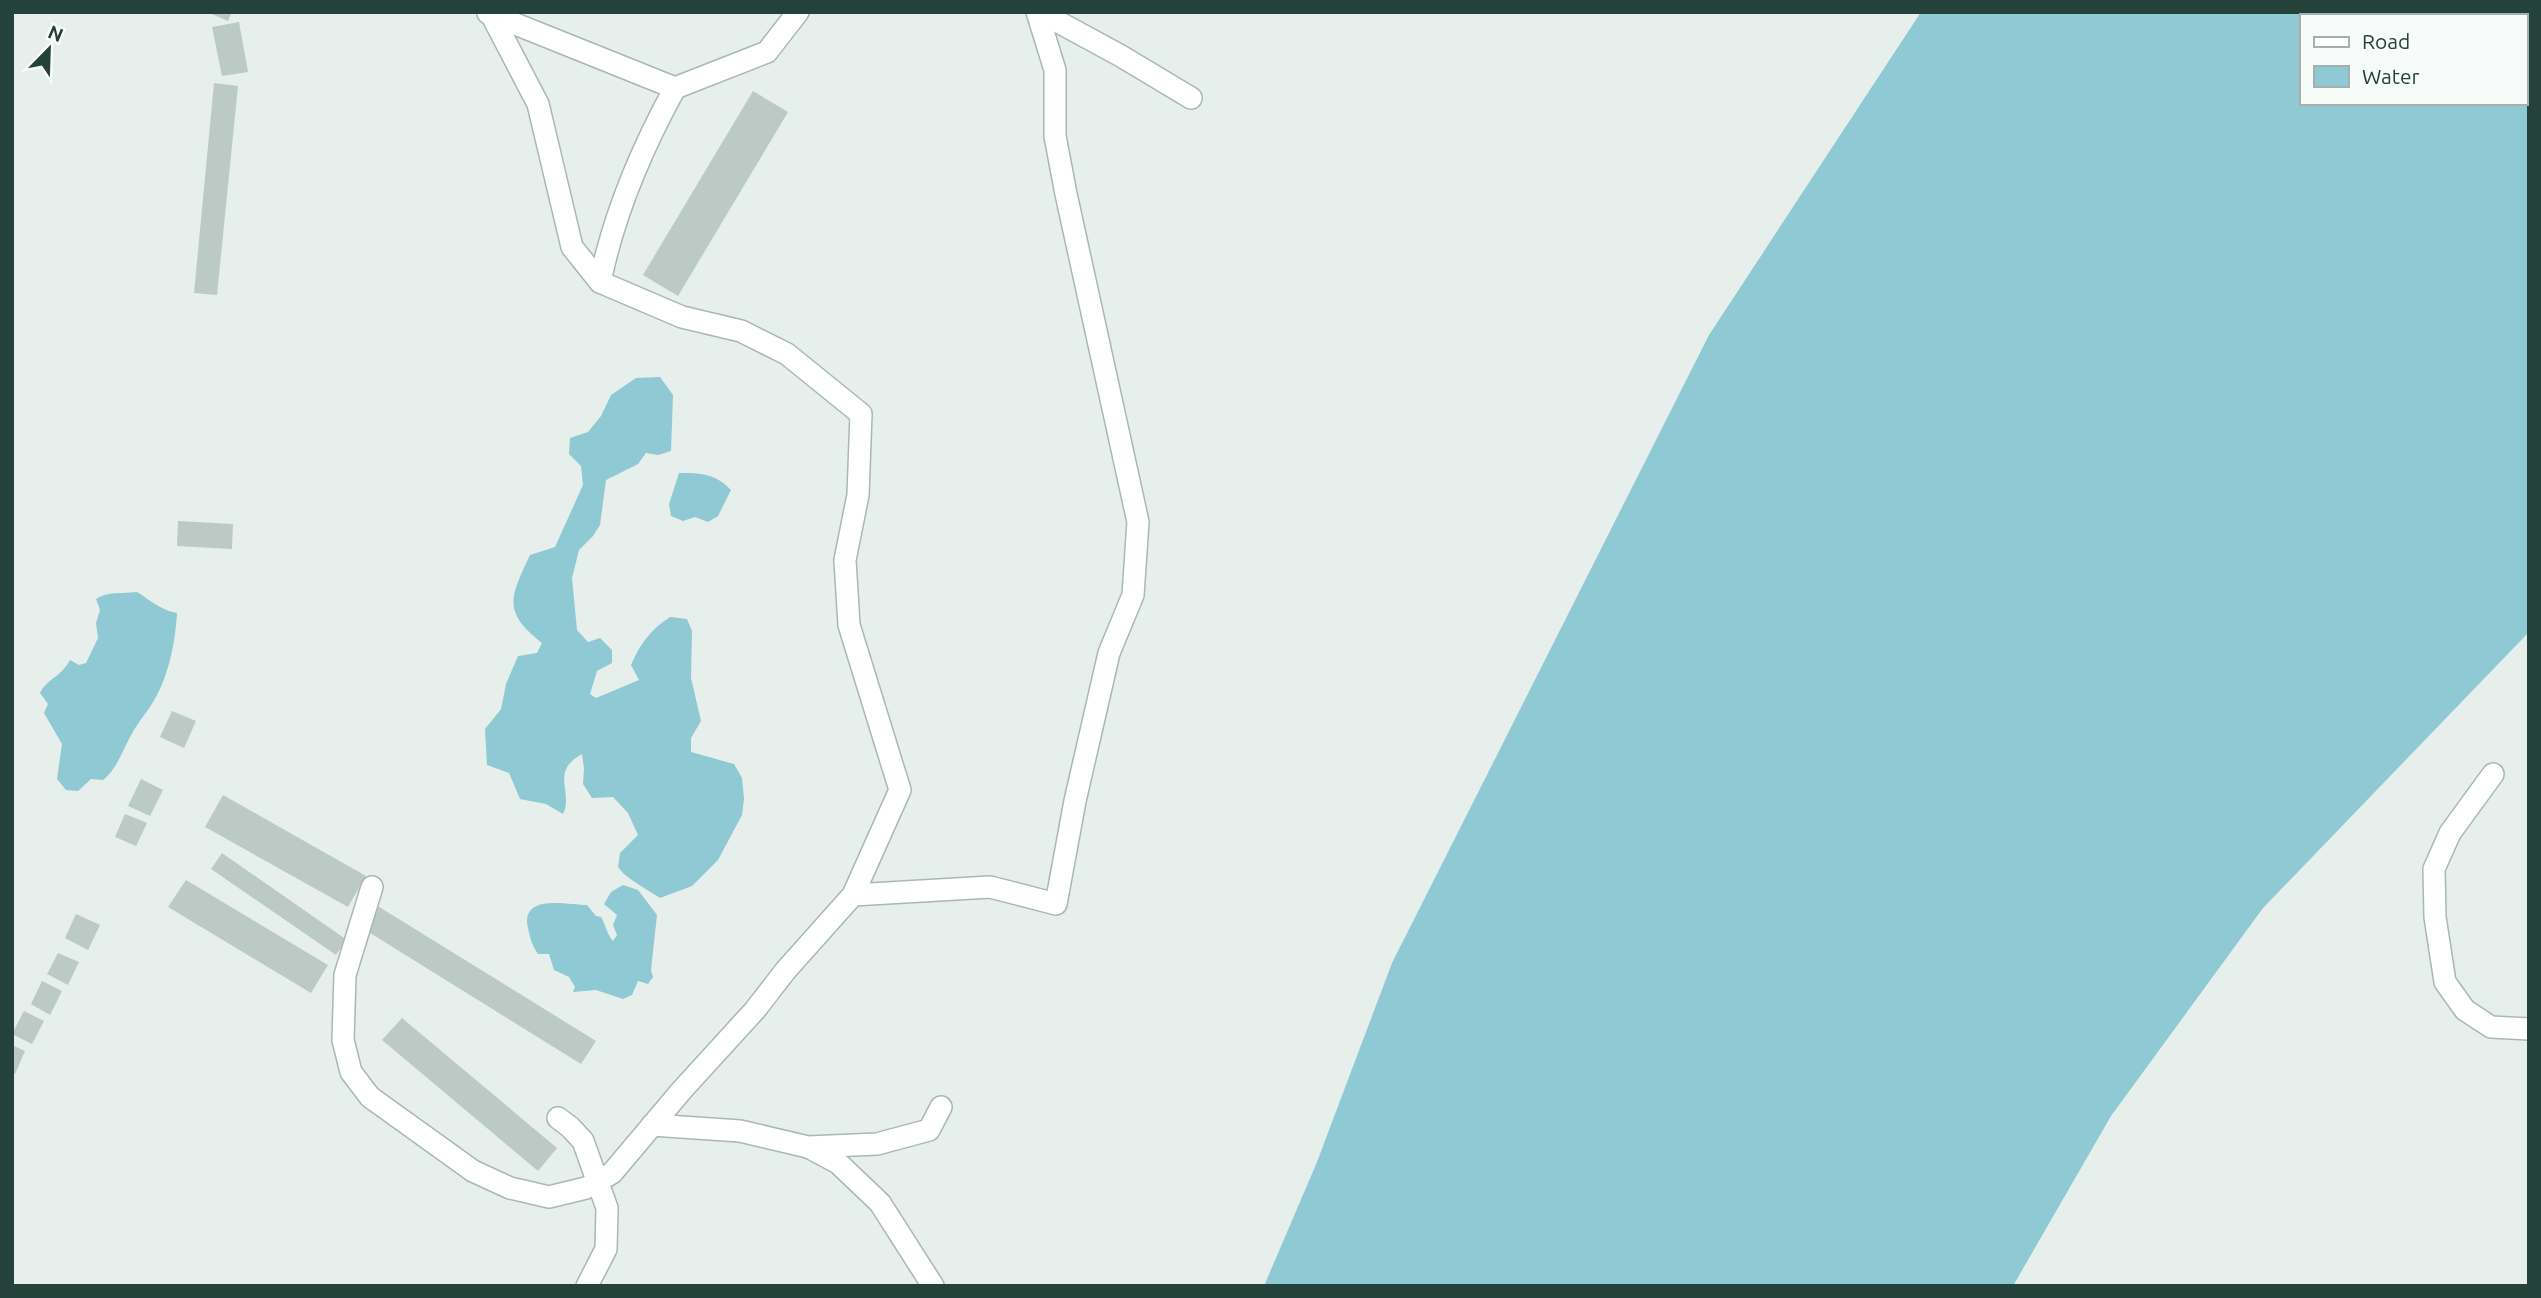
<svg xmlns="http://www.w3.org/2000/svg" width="2541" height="1298" font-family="Ubuntu,sans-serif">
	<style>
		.water { fill: #8ec9d4; fill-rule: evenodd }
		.building { fill: #bbcac4 }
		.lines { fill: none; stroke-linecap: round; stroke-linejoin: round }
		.service-casing { stroke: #a8b8b2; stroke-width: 24 }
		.minor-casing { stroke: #a8b8b2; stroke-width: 24 }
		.service { stroke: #fff; stroke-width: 21 }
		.minor { stroke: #fff; stroke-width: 21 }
	</style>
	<rect width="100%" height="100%" fill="#e6efeb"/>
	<!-- water -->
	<g class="water">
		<path d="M1921 12H2529V632L2263 908 2111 1116 2013 1286H1264L1317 1162 1392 963 1709 335ZM2301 16H2525V103H2301Z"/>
		<path d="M660 377 673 395 671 451 658 455 646 453 638 464 606 480 600 525 593 536 579 550 572 578 577 630 588 642 600 638 612 650V663L597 671 590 694 596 698 639 680 631 665C640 644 651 629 670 617L687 619 692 631 691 678 701 721 691 738V752L734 764 742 778 744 799 742 815 718 860 692 886 660 898C647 889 625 878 618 867L620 853 638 835 628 813 613 797 592 798 583 784 584 768 582 754C549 772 574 793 563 814L546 804 520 799 509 773 487 765 485 729 501 709 506 684 518 656 537 653 542 643C501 611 511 596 530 555L555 547 583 485 581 466 569 454 570 438 588 432 601 416 611 395 636 378Z"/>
		<path d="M679 473C700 473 715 473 731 490L718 516 708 522 695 517 683 521 671 516 669 504Z"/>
		<path d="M137 592C150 600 162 611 177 613 175 645 168 680 150 707 142 718 135 727 129 739 121 754 116 770 103 780L91 779 78 791 66 790 57 779 62 744 44 713 48 704 40 693C48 678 61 677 70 660L79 665 86 663 98 638 96 623 100 610 96 599C108 591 122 594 137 592Z"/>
		<path d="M623 885 638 890 657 915 651 970 653 977 648 984 638 981 632 995 623 999 596 990 573 992 575 987 569 977 554 970 549 954H538C532 945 530 938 528 928 520 893 568 905 587 905L596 916 601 917C606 925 606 933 613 941L617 935 613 925 617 915 604 904 611 892Z"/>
	</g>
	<!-- building -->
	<g class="building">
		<path d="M207 12H232L228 21Z"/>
		<path d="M239 22 248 72 222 76 212 27Z"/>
		<path d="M214 83 238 86 217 295 194 293Z"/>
		<path d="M753 91 788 112 678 296 643 275Z"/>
		<path d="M178 521 233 524 232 549 177 546Z"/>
		<path d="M172 711 196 721 184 748 160 737Z"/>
		<path d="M141 779 163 790 150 816 128 806Z"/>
		<path d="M223 795 366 876 348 907 205 827Z"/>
		<path d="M125 814 147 823 136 846 115 837Z"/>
		<path d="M222 853 347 940 336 955 211 869Z"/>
		<path d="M186 880 328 965 311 993 168 907Z"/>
		<path d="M376 905 596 1041 581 1064 362 928Z"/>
		<path d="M76 914 100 925 88 950 65 938Z"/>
		<path d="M58 953 79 962 68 985 47 974Z"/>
		<path d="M42 981 62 991 50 1015 31 1004Z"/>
		<path d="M24 1011 44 1021 32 1044 12 1034Z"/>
		<path d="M402 1018 557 1148 538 1171 382 1040Z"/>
		<path d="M12 1045 25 1051 15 1074 12 1073Z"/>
	</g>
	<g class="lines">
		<defs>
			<path id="service" d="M2493 774 2450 833 2434 869 2435 917 2445 982 2465 1010 2491 1027 2529 1029"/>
			<g id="minor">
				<path d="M1040 12 1121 56 1191 98"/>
				<path d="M488 13 675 88 767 52 798 12"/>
				<path d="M600 282C614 213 641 150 675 88"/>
				<path d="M372 887 345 975 343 1040 351 1072 370 1097 473 1171 510 1188 549 1197 586 1188 612 1173 682 1090 755 1010 786 970 853 895 900 790 849 625 845 560 858 495 861 414 787 354 741 331 682 317 600 282 572 247 538 104 492 16"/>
				<path d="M853 895 990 887 1056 904 1075 801 1109 653 1133 595 1138 522 1066 194 1055 136V70L1037 12"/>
				<path d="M558 1118 570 1127 583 1141 607 1208 606 1249 587 1286"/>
				<path d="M652 1125 740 1131 808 1147 877 1144 929 1130 941 1107"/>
				<path d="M810 1148 838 1163 880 1203 933 1286"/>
			</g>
		</defs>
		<!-- service casing -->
		<use href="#service" class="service-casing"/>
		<!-- minor casing -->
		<use href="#minor" class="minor-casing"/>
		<!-- service -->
		<use href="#service" class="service"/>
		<!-- minor -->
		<use href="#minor" class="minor"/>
	</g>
	<!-- border -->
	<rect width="2541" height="1298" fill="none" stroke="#24423a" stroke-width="28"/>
	<!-- legend -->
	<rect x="2300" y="14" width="228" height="91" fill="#f7fbf9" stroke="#a3b1ad" stroke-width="2"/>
	<rect x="2314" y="37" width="35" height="10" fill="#ffffff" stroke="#a3b1ad" stroke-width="2"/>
	<text x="2362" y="49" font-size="21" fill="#24423a">Road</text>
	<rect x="2314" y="66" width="35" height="21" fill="#8ec9d4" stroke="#a3b1ad" stroke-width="2"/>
	<text x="2362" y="84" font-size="21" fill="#24423a">Water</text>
	<!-- north arrow -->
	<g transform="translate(49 49) rotate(23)" stroke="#f7fbf9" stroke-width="5" paint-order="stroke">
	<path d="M0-5L12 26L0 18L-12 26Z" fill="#24423a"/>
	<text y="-10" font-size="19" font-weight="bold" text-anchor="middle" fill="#24423a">N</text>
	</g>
</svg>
